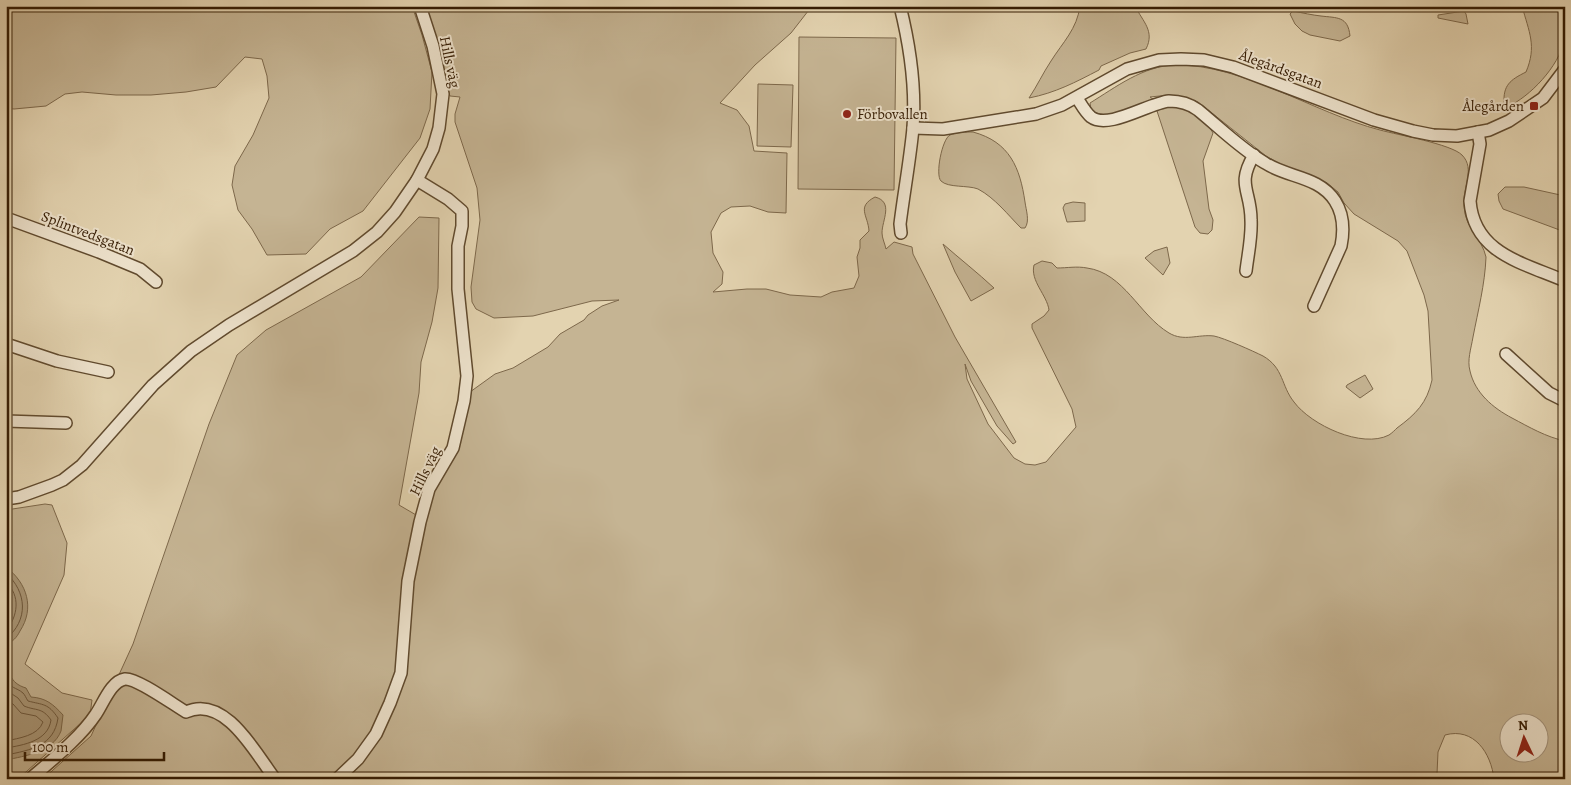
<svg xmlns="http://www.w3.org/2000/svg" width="1571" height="785" font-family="Alegreya,serif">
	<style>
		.green { fill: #c5b493; stroke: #7d684b; fill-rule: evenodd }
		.water { fill: #a89575; stroke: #7a6547 }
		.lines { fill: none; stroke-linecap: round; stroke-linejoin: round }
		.shore { stroke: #6e583c; stroke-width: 1 }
		.minor-casing { stroke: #604a2e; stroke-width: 14 }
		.minor { stroke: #ede2cc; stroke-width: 11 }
		.poi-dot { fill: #8f2418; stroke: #ede2cc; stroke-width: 2 }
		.labels { text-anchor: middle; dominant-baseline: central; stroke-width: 4; stroke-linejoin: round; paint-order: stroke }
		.street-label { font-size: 15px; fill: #351c03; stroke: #ede2cc }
		.poi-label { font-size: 15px; fill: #351c03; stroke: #ede2cc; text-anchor: end }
	</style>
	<rect width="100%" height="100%" fill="#e3d3b0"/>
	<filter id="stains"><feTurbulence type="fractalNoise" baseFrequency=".004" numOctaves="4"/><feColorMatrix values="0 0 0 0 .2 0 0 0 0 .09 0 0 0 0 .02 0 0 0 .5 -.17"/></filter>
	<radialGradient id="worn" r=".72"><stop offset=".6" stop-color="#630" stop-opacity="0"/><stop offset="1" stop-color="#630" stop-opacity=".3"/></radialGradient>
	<!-- green -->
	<g class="green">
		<path d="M6 6H412L422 35 432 72 430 109 420 138 363 211 330 229 306 254 267 255 252 229 238 210 232 185 235 166 253 135 269 98 267 76 262 59 245 57 216 87 186 92 151 95H116L82 92 65 94 46 106 14 109 6 108Z"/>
		<path d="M425 6H812L791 33 755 65 720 103 737 110 749 126 754 151 787 153 786 213 768 212 750 206 731 207 721 213 711 232 713 253 723 272 722 284 713 292 747 289H766L790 295 821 297 832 292 854 288 859 276 857 257 860 248V240L869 231C868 215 856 207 875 197 894 202 882 220 882 233 882 238 885 244 886 249L894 242 912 247 913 254 955 337 1016 442 1013 444 997 426 971 381 965 364 967 379 988 424 1014 458 1025 464 1035 465 1046 462 1076 427 1072 409 1032 328V324L1044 316 1049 310C1047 295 1030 281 1034 265L1042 261 1052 263 1057 268C1067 268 1077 266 1087 268 1124 273 1139 315 1169 333 1184 342 1198 334 1214 336 1224 338 1253 351 1263 356 1284 368 1281 386 1294 402 1311 425 1362 449 1389 435 1392 433 1395 430 1397 428 1416 414 1427 403 1432 380L1428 311 1424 295 1407 251 1398 241 1354 214 1344 203 1338 192 1327 183 1282 165 1266 156 1198 102 1184 97 1169 95 1150 97 1153 99 1150 102C1137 107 1091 129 1090 103 1116 87 1143 66 1175 65 1243 64 1314 113 1380 130 1398 135 1451 144 1462 155 1476 169 1462 189 1464 206 1465 229 1482 238 1486 257 1485 284 1478 311 1473 337 1471 349 1467 360 1470 371 1475 393 1493 408 1512 418 1529 427 1546 437 1565 441V779H1494C1491 753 1474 727 1445 735L1438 752 1437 774 1435 779H43L91 736 133 644 209 424 237 355 266 330 361 277 419 217 439 218 438 288 432 322 421 362 419 393 399 505 423 519 470 392 495 374 513 368 548 347 560 334 584 320 588 315 602 306 619 300 592 301 533 316 494 318 476 309 472 302 471 287 480 220 477 188 455 122V114L460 97 450 96 448 91ZM1508 722H1538V752H1508Z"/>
		<path d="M1080 6H1135C1143 22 1155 31 1146 49L1130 53 1101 66 1099 70C1076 82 1055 93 1029 98 1037 86 1043 73 1051 61 1063 42 1077 29 1080 6Z"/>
		<path d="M1522 6H1565C1565 17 1566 30 1564 41 1559 66 1530 97 1507 107L1504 104C1503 85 1510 80 1526 72 1537 46 1529 32 1522 6Z"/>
		<path d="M1293 11C1303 13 1312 15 1321 16 1337 18 1348 16 1350 36L1340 41 1310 35 1302 31 1295 24 1290 14Z"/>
		<path d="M1464 11 1466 14 1468 24 1438 18V15Z"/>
		<path d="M799 37 896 38 894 190 798 189Z"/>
		<path d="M758 84 793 85 791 147 757 146Z"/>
		<path d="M1176 105C1191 111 1205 118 1213 133L1203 161 1209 209 1213 220 1212 230 1208 234 1200 233 1195 227 1157 111 1166 106Z"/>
		<path d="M973 132C1010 142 1020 168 1025 202 1026 210 1030 221 1025 228H1021C1008 215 995 198 978 189 968 185 948 188 941 181 935 175 942 139 950 135 957 132 966 132 973 132Z"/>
		<path d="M1505 187H1524L1565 196V232L1503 209 1499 201 1498 194Z"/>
		<path d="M1073 202 1085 203V221L1067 222 1063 208 1065 204Z"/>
		<path d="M943 244C960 259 978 273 994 288L971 301 955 272Z"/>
		<path d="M1167 247 1170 263 1163 275 1145 258 1154 251Z"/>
		<path d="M1365 375 1373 389 1360 398 1346 387 1347 385Z"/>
		<path d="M45 504 52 505 67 543 64 575 25 664 62 693 92 700 90 715 18 779H6V510Z"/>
	</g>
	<!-- water -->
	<g class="water">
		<path d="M6 567C27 583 35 608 20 631 17 637 13 642 6 644Z"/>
		<path d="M6 654 8 655C8 671 9 683 26 688L31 697C46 698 53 704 63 715 62 720 62 726 61 731 53 752 25 756 6 760Z"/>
	</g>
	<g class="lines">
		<!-- shore -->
		<g class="shore">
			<path d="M6 573C27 592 29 620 6 639"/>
			<path d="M6 582C21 596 18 616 6 631"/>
			<path d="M6 678C10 689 16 687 23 693 25 695 26 698 28 701 43 705 48 703 58 718 54 746 31 750 6 755"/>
			<path d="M6 690 18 698 24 706C36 711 42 707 51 720 48 741 24 745 6 748"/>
			<path d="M6 700 13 704 21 713 36 716 43 722C38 736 19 738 6 741"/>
		</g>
		<defs>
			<g id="minor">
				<path d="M900 6C910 46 916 87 913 128 910 160 904 192 900 224L901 233"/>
				<path d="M1077 98C1081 104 1085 112 1091 117 1108 130 1149 103 1169 101 1180 101 1190 104 1198 110 1220 128 1241 149 1265 163 1288 178 1319 176 1335 201 1344 215 1344 231 1341 246L1314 306"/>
				<path d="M913 128 943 129 1036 114 1062 105 1127 69 1159 60 1181 59 1204 60 1233 67 1374 120 1413 131 1433 135 1457 136 1489 130 1509 121 1543 98 1565 69"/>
				<path d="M1478 132 1480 144 1470 201C1474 254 1524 263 1565 281"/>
				<path d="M6 218 99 252 140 269 156 282"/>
				<path d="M1246 271C1248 254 1252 237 1251 220 1251 190 1236 185 1254 155"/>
				<path d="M6 344 57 361 108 372"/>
				<path d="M1506 354 1549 393 1565 401"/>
				<path d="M6 421 66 423"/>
				<path d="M6 499 19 497 52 485 63 480 82 465 153 385 191 351 229 325 353 251 377 232 395 212 417 180"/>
				<path d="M30 779C52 760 80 738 96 714 103 704 111 681 125 679 137 678 174 705 186 712 225 694 256 754 275 779"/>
				<path d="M337 779 358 759 376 734 390 703 401 673 408 581 420 522 429 489 453 448 464 401 467 376 458 289V246L462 226V211L448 199 417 180 433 149 439 128 443 94 433 46 420 6"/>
			</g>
		</defs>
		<!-- minor casing -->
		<use href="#minor" class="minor-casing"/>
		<!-- minor -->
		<use href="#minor" class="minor"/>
	</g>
	<!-- markers -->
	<g class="poi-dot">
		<rect x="1529" y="101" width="10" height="10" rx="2.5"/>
		<circle cx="847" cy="114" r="5"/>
	</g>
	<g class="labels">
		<!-- street labels -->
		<g class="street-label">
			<text transform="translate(450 62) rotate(78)">Hills väg</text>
			<text transform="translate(1281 69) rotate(20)">Ålegårdsgatan</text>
			<text transform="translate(88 233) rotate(21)">Splintvedsgatan</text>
			<text transform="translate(425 471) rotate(-64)">Hills väg</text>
		</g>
		<!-- poi labels -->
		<g class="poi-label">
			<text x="1524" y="106">Ålegården</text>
			<text x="857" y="114" text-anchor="start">Förbovallen</text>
		</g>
	</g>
	<!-- margin -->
	<rect width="1571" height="785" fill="none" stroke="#e3d3b0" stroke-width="25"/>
	<rect x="8" y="8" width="1556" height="770" fill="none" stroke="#351c03" stroke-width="2.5"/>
	<rect x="12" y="12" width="1546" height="760" fill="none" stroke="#351c03"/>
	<!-- north arrow -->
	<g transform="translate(1524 738) rotate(356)"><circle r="24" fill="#ede2cc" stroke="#a3937c"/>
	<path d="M0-4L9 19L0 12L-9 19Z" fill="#8f2418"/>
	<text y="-8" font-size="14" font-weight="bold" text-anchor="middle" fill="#351c03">N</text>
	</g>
	<!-- scale -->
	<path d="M25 752v8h139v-8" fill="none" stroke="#351c03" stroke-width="2.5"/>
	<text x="32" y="752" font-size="15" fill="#351c03" stroke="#ede2cc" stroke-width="4" paint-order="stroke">100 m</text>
	<rect width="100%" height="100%" filter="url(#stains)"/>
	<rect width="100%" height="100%" fill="url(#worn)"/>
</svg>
